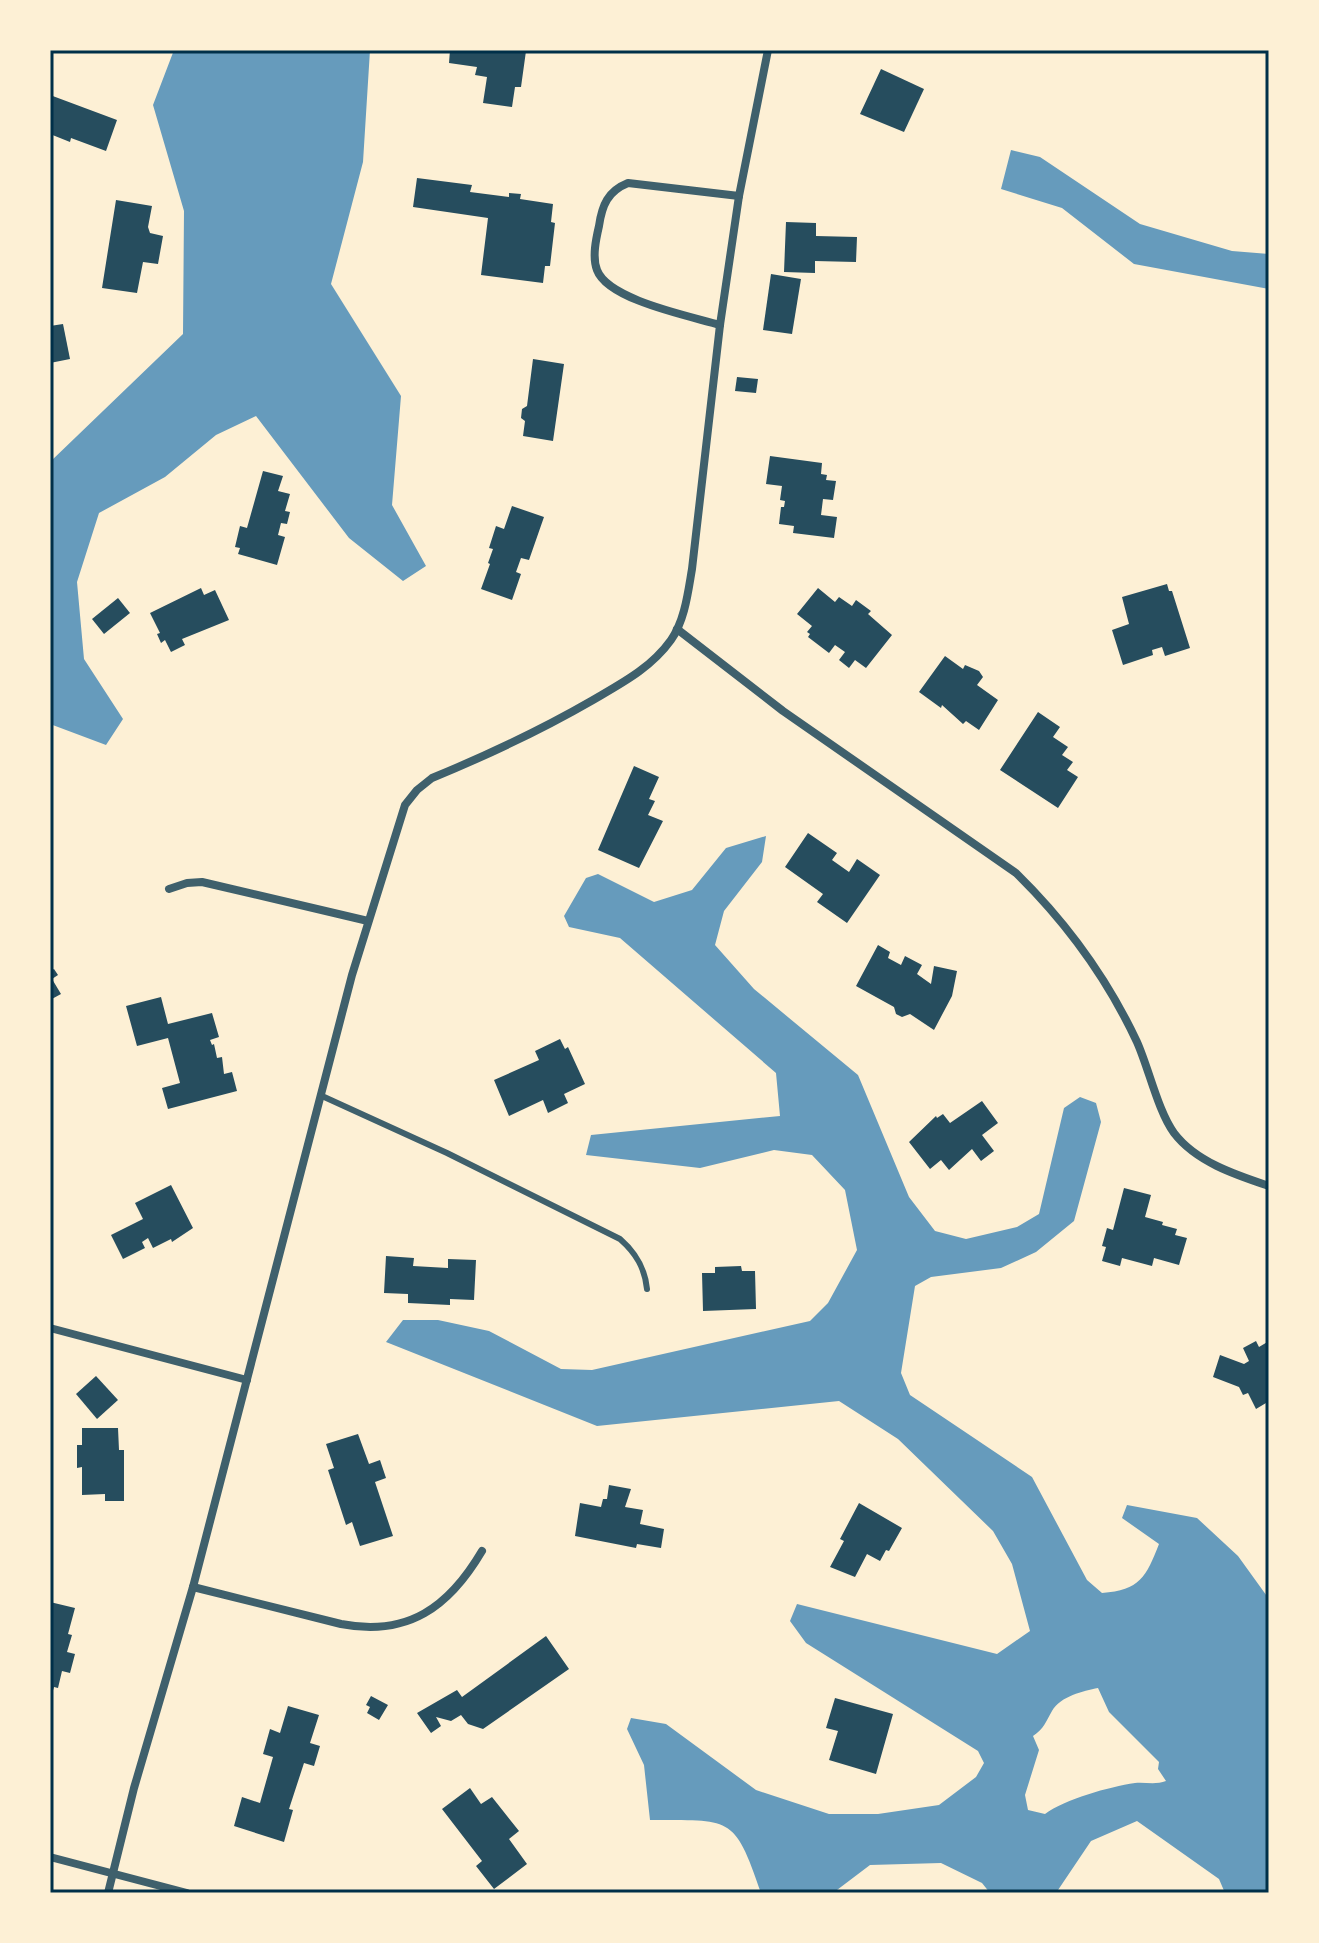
<svg xmlns="http://www.w3.org/2000/svg" width="1319" height="1943" font-family="'Public Sans',sans-serif">
	<style>
		.water { fill: #669bbc; fill-rule: evenodd }
		.building { fill: #264d5e }
		.lines { fill: none; stroke-linecap: round; stroke-linejoin: round }
		.service { stroke: #3f606c; stroke-width: 6 }
		.minor { stroke: #3f606c; stroke-width: 8 }
		.neatline { fill: none; stroke: #003049; stroke-width: 3 }
	</style>
	<rect width="100%" height="100%" fill="#fdf0d5"/>
	<!-- water -->
	<g class="water">
		<path d="M174 50H370L363 162 331 284 401 396 392 505 426 566 403 581 349 538 256 416 216 435 165 477 99 513 77 582 84 659 123 719 106 745 50 724V462L183 334 184 211 153 105Z"/>
		<path d="M1011 150 1040 157 1140 224 1232 251 1269 254V289L1134 264 1062 208 1001 189Z"/>
		<path d="M766 836 762 862 724 911 715 945 754 989 858 1075 909 1197 935 1231 966 1239 1017 1227 1039 1214 1064 1108 1080 1097 1096 1103 1101 1122 1074 1221 1036 1252 1001 1268 931 1277 915 1286 901 1373 910 1395 1032 1477 1087 1580 1102 1593C1140 1590 1146 1577 1159 1544L1122 1518 1127 1505 1197 1518 1238 1556 1269 1599V1893H1225L1219 1879 1137 1821 1091 1841 1056 1893H990L982 1883 941 1863 870 1865 833 1893H761C734 1813 730 1821 650 1820L644 1765 627 1729 631 1718 666 1724 756 1790 829 1814H878L939 1805 976 1777 984 1763 978 1751 806 1643 790 1621 797 1604 997 1654 1030 1631 1012 1564 993 1531 898 1439 839 1401 597 1426 386 1342 403 1320H438L489 1331 561 1369 592 1370 810 1321 828 1303 857 1250 845 1190 812 1155 774 1150 700 1168 586 1155 591 1135 780 1116 776 1073 620 938 569 927 564 916 586 878 598 874 654 902 692 890 726 848ZM1098 1688 1109 1712 1159 1762 1158 1769 1166 1781C1156 1785 1145 1782 1135 1783 1109 1787 1065 1799 1045 1814L1028 1810 1025 1795 1039 1750 1033 1736C1044 1729 1046 1721 1052 1711 1061 1696 1083 1691 1098 1688Z"/>
	</g>
	<!-- building -->
	<g class="building">
		<path d="M450 50 526 51 521 87H515L512 107 483 103 487 77 475 75 477 67 449 63Z"/>
		<path d="M881 69 924 89 904 132 860 114Z"/>
		<path d="M50 95 117 120 106 151 71 138 70 142 50 134Z"/>
		<path d="M417 178 472 185 470 192 509 197V193L521 194 520 199 553 204 551 222 555 223 550 266H545L543 283 481 275 488 218 413 207Z"/>
		<path d="M116 200 152 206 148 227 150 233 163 236 158 264 143 262 137 293 102 288Z"/>
		<path d="M786 222 816 223V236L857 237 856 262 815 261V273L784 272Z"/>
		<path d="M771 274 801 279 792 334 763 330Z"/>
		<path d="M63 324 70 359 50 363V326Z"/>
		<path d="M533 359 564 364 553 441 523 436 525 421 521 418 522 409 527 406Z"/>
		<path d="M737 377 758 379 756 393 735 391Z"/>
		<path d="M770 456 822 463 821 474 827 475 826 480 836 481 833 500 823 499 821 515 837 517 834 538 793 533 794 526 779 524 781 507H784L785 501 780 500 782 486 766 484Z"/>
		<path d="M263 471 283 476 278 491 290 494 285 511 290 512 287 524 281 523 278 535 285 537 277 565 238 554 240 548 235 547 240 526 247 528Z"/>
		<path d="M512 506 544 517 529 560 521 558 516 572 521 574 512 600 481 589 490 564 488 563 493 549 489 548 496 526 504 529Z"/>
		<path d="M1167 584 1169 591H1172L1190 648 1165 656 1162 647 1152 650 1153 655 1123 665 1112 630 1129 624 1122 597Z"/>
		<path d="M201 588 204 595 215 590 229 620 182 639 185 645 171 652 165 640 161 643 157 634 160 633 150 613Z"/>
		<path d="M818 588 835 602 839 597 852 606 856 600 871 611 868 614 892 635 866 668 855 660 849 668 839 660 845 652 835 645 829 653 808 637 810 634 807 632 812 626 797 614Z"/>
		<path d="M118 598 130 613 104 634 92 619Z"/>
		<path d="M945 656 963 669 965 665 979 671 983 677 977 685 998 700 979 730 966 721 963 724 942 705 941 708 919 692Z"/>
		<path d="M1038 712 1060 727 1053 737 1068 747 1062 755 1073 762 1067 770 1078 777 1058 808 1000 770Z"/>
		<path d="M634 766 659 777 649 799 655 801 648 815 663 821 639 868 598 850Z"/>
		<path d="M808 833 837 853 832 860 849 872 857 859 880 875 847 923 817 902 823 894 785 867Z"/>
		<path d="M878 945 890 952 888 958 901 965 905 956 922 965 917 974 931 984 934 966 957 971 952 996 934 1030 910 1014 902 1017 896 1014 894 1007 856 986Z"/>
		<path d="M54 969 58 975 52 979 61 994 50 1000V971Z"/>
		<path d="M161 997 168 1024 212 1013 219 1037 210 1040 212 1045 214 1044 217 1058 222 1057 224 1074 232 1072 237 1091 168 1109 162 1088 180 1083 168 1038 137 1046 126 1006Z"/>
		<path d="M560 1039 565 1049 568 1047 585 1084 564 1094 568 1103 548 1113 543 1100 509 1116 494 1080 539 1060 535 1051Z"/>
		<path d="M982 1101 998 1123 982 1135 994 1151 981 1161 972 1149 949 1170 941 1160 930 1169 909 1142 936 1116 937 1118 943 1114 950 1123Z"/>
		<path d="M171 1185 193 1228 172 1242 171 1239 153 1248 148 1238 142 1242 145 1248 123 1259 111 1235 143 1219 135 1203Z"/>
		<path d="M1124 1188 1151 1195 1145 1217 1163 1222 1162 1225 1177 1229 1175 1235 1187 1238 1179 1265 1154 1258 1152 1266 1122 1258 1120 1266 1102 1261 1106 1247 1102 1246 1107 1228 1113 1230Z"/>
		<path d="M386 1256 414 1258 413 1266 448 1268V1259L476 1260 474 1300 450 1299V1305L408 1303V1294L384 1293Z"/>
		<path d="M741 1266 742 1271H755L756 1309 703 1311 702 1273H715V1267Z"/>
		<path d="M1256 1341 1259 1347 1269 1341V1409L1266 1403 1256 1409 1248 1393 1243 1395 1239 1387 1213 1377 1220 1355 1244 1364 1249 1361 1243 1348Z"/>
		<path d="M96 1376 118 1400 97 1419 76 1394Z"/>
		<path d="M82 1428H118L119 1450H124V1501H105V1494L82 1495V1467L77 1468V1445H82Z"/>
		<path d="M358 1434 369 1464 380 1460 386 1478 375 1482 393 1536 360 1546 352 1522 346 1525 328 1470 334 1468 326 1444Z"/>
		<path d="M609 1485 631 1489 625 1507 643 1510 640 1524 664 1529 661 1548 637 1544 636 1548 575 1536 580 1503 601 1507 603 1499H607Z"/>
		<path d="M859 1503 902 1528 889 1551 886 1550 880 1561 867 1554 855 1577 830 1567 844 1541 840 1539Z"/>
		<path d="M50 1602 75 1608 68 1634 72 1635 67 1652 75 1654 70 1673 62 1671 58 1688 54 1687 51 1697Z"/>
		<path d="M546 1636 569 1669 483 1729 468 1724 461 1715 451 1721 436 1717 441 1726 431 1733 417 1713 457 1690 462 1697Z"/>
		<path d="M371 1696 388 1705 379 1720 367 1713 370 1707 366 1705Z"/>
		<path d="M835 1698 893 1714 876 1774 829 1760 838 1731 826 1728Z"/>
		<path d="M288 1706 319 1715 310 1743 320 1746 314 1766 304 1763 289 1809 293 1810 284 1842 234 1826 242 1797 260 1803 273 1757 263 1754 270 1729 280 1733Z"/>
		<path d="M470 1788 481 1804 492 1797 519 1831 509 1839 527 1864 494 1889 476 1866 482 1861 442 1809Z"/>
	</g>
	<g class="lines">
		<!-- service -->
		<path class="service" d="M322 1096 447 1153 620 1239C636 1253 645 1268 647 1289"/>
		<!-- minor -->
		<g class="minor">
			<path d="M720 325C690 316 608 300 597 270 592 257 596 239 599 226 602 205 608 191 628 183L739 196"/>
			<path d="M677 629 783 711 1016 873C1065 921 1108 980 1137 1042 1149 1069 1158 1111 1174 1133 1196 1162 1236 1175 1269 1186"/>
			<path d="M169 889 187 883 202 882 368 921"/>
			<path d="M50 1328 247 1380"/>
			<path d="M193 1587 341 1624C408 1637 449 1607 482 1551"/>
			<path d="M50 1857 187 1893"/>
			<path d="M108 1893 134 1788 193 1587 352 975 405 805 417 790 432 778C488 755 541 730 593 700 622 683 651 668 671 640 685 620 688 592 692 569L720 325 739 196 768 50"/>
		</g>
	</g>
	<!-- border -->
	<rect width="1319" height="1943" fill="none" stroke="#fdf0d5" stroke-width="104"/>
	<rect x="52" y="52" width="1215" height="1839" class="neatline"/>
</svg>
